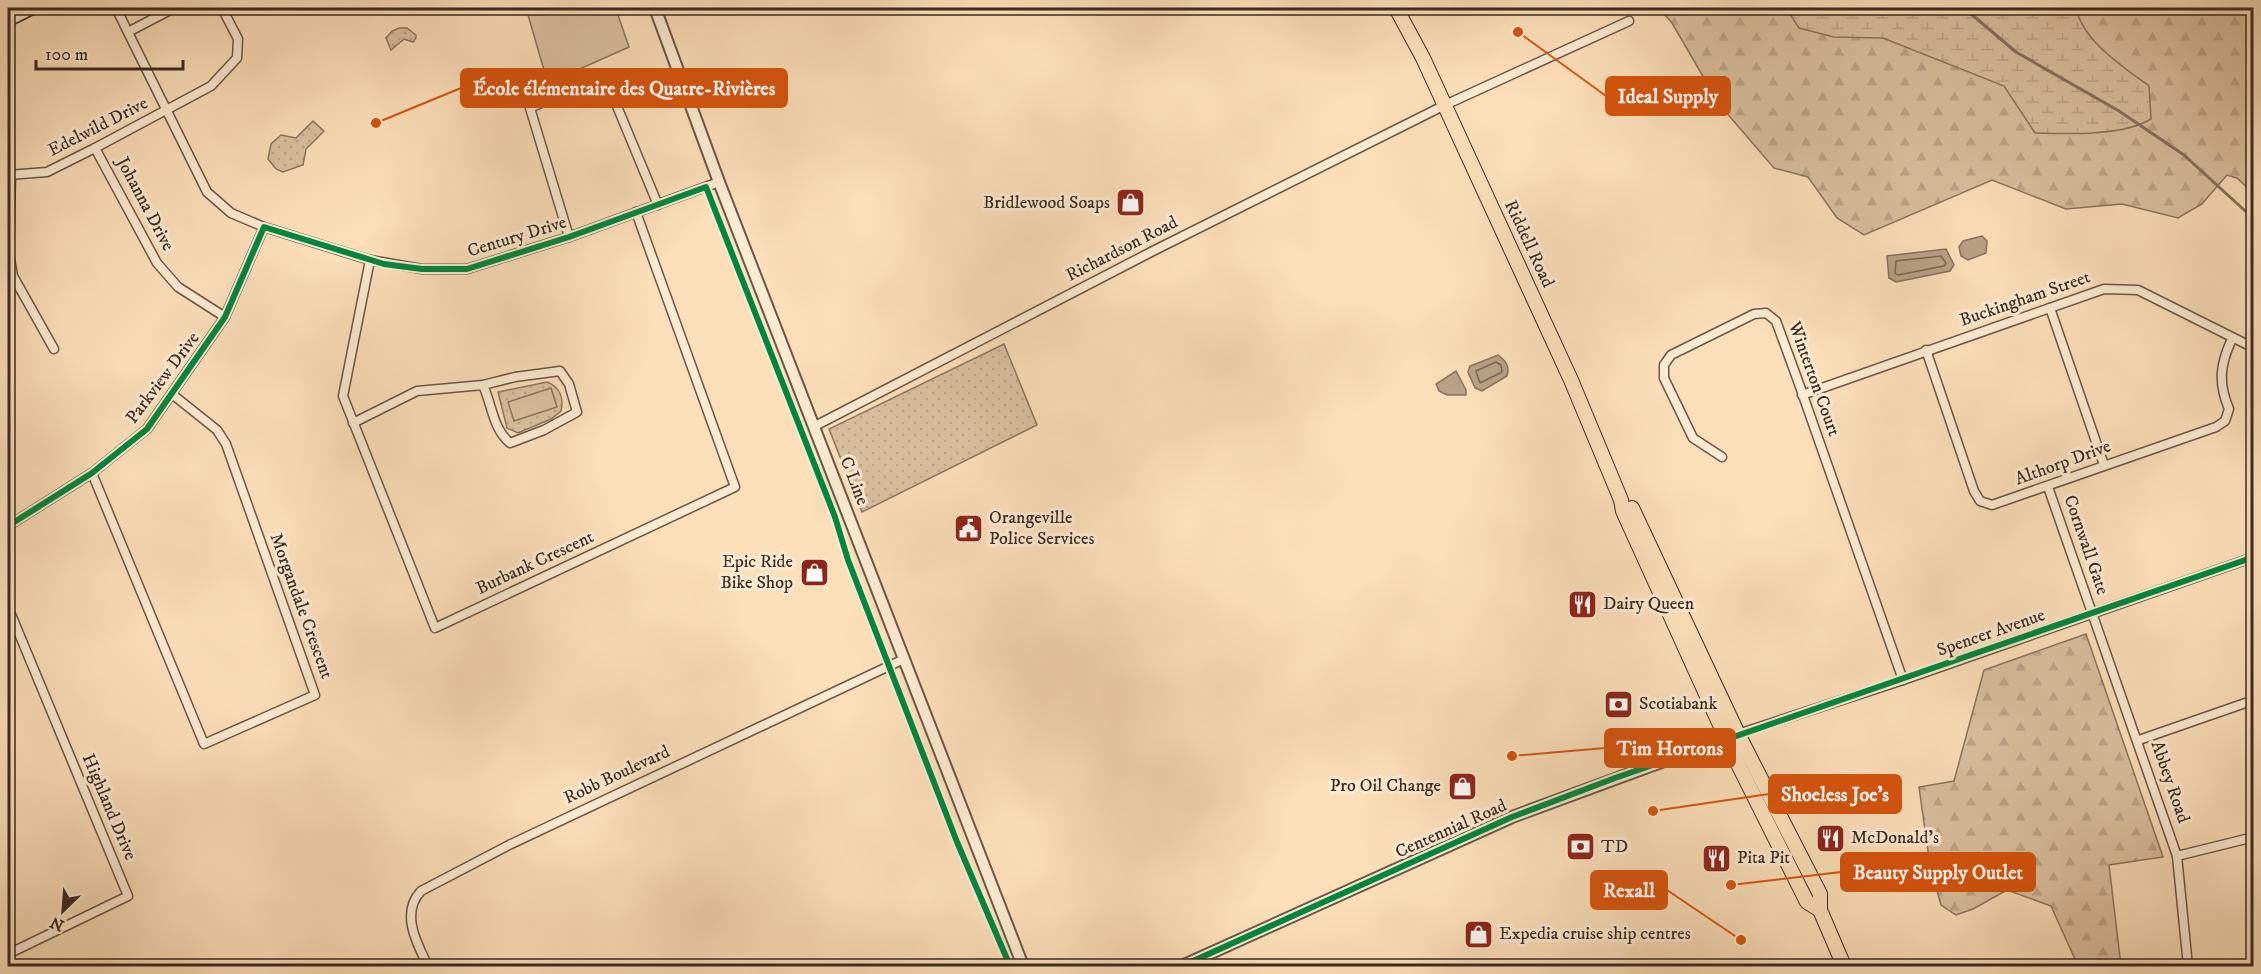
<svg xmlns="http://www.w3.org/2000/svg" width="2261" height="974" font-family="'IM FELL DW Pica',serif">
	<style>
		.grass { fill: url(#grass-dots); stroke: #8a7560; stroke-width: 1.5 }
		.forest { fill: url(#forest-firs); stroke: #8a7560; stroke-width: 1.5 }
		.wetland { fill: url(#wetland-marsh); stroke: #8a7560; stroke-width: 1.5 }
		.garden { fill: #dac09f; stroke: #8a7560; stroke-width: 1.5 }
		.water { fill: #b9a186; stroke: #86715e; stroke-width: 1.5 }
		.lines { fill: none; stroke-linecap: round; stroke-linejoin: round }
		.shore { stroke: #7a6654; stroke-width: 1.5 }
		.stream { stroke: #86715e; stroke-width: 3 }
		.minor-casing { stroke: #6a5748; stroke-width: 11 }
		.tertiary-casing { stroke: #6a5748; stroke-width: 14 }
		.secondary-casing { stroke: #3a2a22; stroke-width: 15 }
		.primary-casing { stroke: #3a2a22; stroke-width: 16 }
		.minor { stroke: #fcead2; stroke-width: 8 }
		.tertiary { stroke: #fcead2; stroke-width: 10 }
		.secondary { stroke: #fcead2; stroke-width: 12 }
		.primary { stroke: #fbdfb9; stroke-width: 14 }
		.cycleway-casing { stroke: #fcead2; stroke-width: 10 }
		.cycleway { stroke: #00873e; stroke-width: 6 }
		.labels { text-anchor: middle; dominant-baseline: central; stroke-width: 6; stroke-linejoin: round; paint-order: stroke }
		.street-label { font-size: 18px; fill: #3a2a22; stroke: #fcead2 }
		.poi-label { font-size: 18px; fill: #3a2a22; stroke: #fcead2; text-anchor: start }
		.leader { fill: none; stroke: #d7540e; stroke-width: 2 }
		.callout-dot { fill: #d7540e; stroke: #fcead2; stroke-width: 2 }
		.callout { fill: #d7540e; stroke: #d7540e; stroke-width: 2 }
		.callout-label { font-size: 20px; text-anchor: middle; font-weight: bold; fill: #fff }
	</style>
	<defs>
		<pattern id="grass-dots" width="8" height="8" patternUnits="userSpaceOnUse" patternTransform="scale(1.5)"><rect width="8" height="8" fill="#dac09f"/><path d="M2 2h.1M6 6h.1" fill="none" stroke="#bca589" stroke-width="1.8" stroke-linecap="round"/></pattern>
		<pattern id="forest-firs" width="22" height="20" patternUnits="userSpaceOnUse" patternTransform="scale(1.5)"><rect width="22" height="20" fill="#dac09f"/><path d="M5 1l3.5 6h-7zM16 11l3.5 6h-7z" fill="#bca589"/></pattern>
		<pattern id="wetland-marsh" width="20" height="14" patternUnits="userSpaceOnUse" patternTransform="scale(1.5)"><rect width="20" height="14" fill="#dac09f"/><path d="M1 5h8M5 5V1M11 12h8M15 12V8" fill="none" stroke="#bca589"/></pattern>
	</defs>
	<rect width="100%" height="100%" fill="#fbdfb9"/>
	<filter id="stains"><feTurbulence type="fractalNoise" baseFrequency=".00333" numOctaves="4"/><feColorMatrix values="0 0 0 0 .2 0 0 0 0 .09 0 0 0 0 .02 0 0 0 .5 -.17"/></filter>
	<radialGradient id="worn" r=".72"><stop offset=".6" stop-color="#630" stop-opacity="0"/><stop offset="1" stop-color="#630" stop-opacity=".3"/></radialGradient>
	<!-- grass -->
	<g class="grass">
		<path d="M399 28H407L416 35V38L413 42 404 39 391 50 386 38 392 31Z"/>
		<path d="M313 121 324 131 306 149 303 165 283 172 276 169 268 159 271 144 281 135 296 138Z"/>
		<path d="M1004 344 1037 425 862 512 829 429Z"/>
		<path d="M547 382C560 387 564 398 561 411L551 419 518 433 507 428 498 392Z"/>
	</g>
	<!-- forest -->
	<g class="forest">
		<path d="M1659 8H2253V193L2237 178 2227 175 2202 204 2178 218 2122 204 2066 209 1992 180 1864 235 1837 218 1808 177 1774 168 1719 104 1672 23Z"/>
		<path d="M2086 634 2163 857 2109 865 2121 966H2078L2051 906 2007 890 1973 909 1956 915 1941 905 1930 865 1919 787 1954 781 1984 670Z"/>
	</g>
	<!-- wetland -->
	<path class="wetland" d="M1786 8H2076C2083 41 2122 66 2149 86L2151 119C2124 136 2067 134 2035 133L2004 86 1883 38 1834 37 1799 28Z"/>
	<!-- garden -->
	<g class="garden">
		<path d="M526 8H611L618 15 629 47 553 81 546 77Z"/>
		<path d="M551 388 557 407 514 421 508 402Z"/>
	</g>
	<!-- water -->
	<g class="water">
		<path d="M1982 236 1987 241 1986 253 1968 260 1961 256 1959 247 1963 241Z"/>
		<path d="M1946 249 1954 265 1950 271 1896 282 1889 278 1887 256Z"/>
		<path d="M1498 355C1506 361 1510 366 1507 376L1482 391 1475 388 1468 372 1470 366Z"/>
		<path d="M1456 371 1466 390V395H1447L1439 391 1436 384Z"/>
	</g>
	<g class="lines">
		<!-- shore -->
		<g class="shore">
			<path d="M1941 256 1946 263 1944 266 1898 275 1895 273 1896 261Z"/>
			<path d="M1496 362 1501 365 1502 372 1480 383 1476 371Z"/>
		</g>
		<!-- stream -->
		<path class="stream" d="M1964 8 2016 52 2119 111 2184 155 2254 219"/>
		<defs>
			<g id="minor">
				<path d="M116 8 207 192 231 213 264 227 370 260 422 269H467L569 237 719 182"/>
				<path d="M128 32 174 8"/>
				<path d="M95 148 157 263 178 287 225 317"/>
				<path d="M8 175 47 172 95 148 211 86 237 58 238 39 222 8"/>
				<path d="M11 175 9 253 13 276 54 349"/>
				<path d="M569 237 530 108 604 75 658 205"/>
				<path d="M370 260 343 396 435 628 735 487 636 212"/>
				<path d="M2050 308 2104 465"/>
				<path d="M1926 350 1974 491 1980 501 1992 505 2216 427 2225 421 2229 409C2218 383 2220 364 2232 339"/>
				<path d="M1802 395 2104 289 2138 290 2254 348"/>
				<path d="M353 423 417 391 483 385 515 377 560 371 569 384 577 412 544 430 510 443C493 429 492 405 483 385"/>
				<path d="M815 426 1153 251 1445 105 1629 21"/>
				<path d="M1722 457 1693 438 1664 378V365L1671 355 1754 314 1766 313 1776 321 1798 381 1903 680"/>
				<path d="M92 473 204 744 315 695 226 444 217 430 172 394"/>
				<path d="M2048 487 2177 856 2188 966"/>
				<path d="M8 526 92 473 147 429 225 317 264 227"/>
				<path d="M8 607 128 896 8 954"/>
				<path d="M1738 734 1903 680 2254 557"/>
				<path d="M2139 740 2254 700"/>
				<path d="M2177 856 2254 837"/>
				<path d="M428 966C417 944 400 913 421 891L509 845 904 659"/>
			</g>
			<g id="tertiary">
				<path d="M655 8 719 182 1023 966"/>
				<path d="M1182 966 1512 817 1732 736"/>
			</g>
			<path id="secondary" d="M8 20 32 8"/>
			<g id="primary">
				<path d="M1396 8 1423 58 1571 380 1621 500 1623 511 1736 760 1807 902 1820 910"/>
				<path d="M1632 508 1738 734 1820 894V910L1844 966"/>
			</g>
		</defs>
		<!-- minor casing -->
		<use href="#minor" class="minor-casing"/>
		<!-- tertiary casing -->
		<use href="#tertiary" class="tertiary-casing"/>
		<!-- secondary casing -->
		<use href="#secondary" class="secondary-casing"/>
		<!-- primary casing -->
		<use href="#primary" class="primary-casing"/>
		<!-- minor -->
		<use href="#minor" class="minor"/>
		<!-- tertiary -->
		<use href="#tertiary" class="tertiary"/>
		<!-- secondary -->
		<use href="#secondary" class="secondary"/>
		<!-- primary -->
		<use href="#primary" class="primary"/>
		<defs>
			<g id="cycleway">
				<path d="M8 526 92 473 147 429 225 317 264 227 384 264 422 269H467L569 237 706 187 835 517 848 560 957 842 1010 966"/>
				<path d="M1182 966 1512 817 1615 778 2254 557"/>
			</g>
		</defs>
		<!-- cycleway casing -->
		<use href="#cycleway" class="cycleway-casing"/>
		<!-- cycleway -->
		<use href="#cycleway" class="cycleway"/>
	</g>
	<!-- icons -->
	<defs>
		<symbol id="shop-square" viewBox="-11 -11 22 22"><rect x="-9" y="-9" width="18" height="18" rx="4" fill="#8f2418" stroke="#fcead2"/><path d="M-5-2.5h2.3a2.7 3.5 0 0 1 5.4 0H5L5.5 6h-11ZM-1.5-2.5h3a1.5 2.3 0 0 0-3 0Z" fill="#fff"/></symbol>
		<symbol id="civic-square" viewBox="-11 -11 22 22"><rect x="-9" y="-9" width="18" height="18" rx="4" fill="#8f2418" stroke="#fcead2"/><path d="M-.6-6.5H3V-4.5H.6V-3L4-1V1h2V6H-6V1h2V-1L-.6-3ZM-1.2 2.5V6h2.4V2.5Z" fill="#fff"/></symbol>
		<symbol id="restaurant-square" viewBox="-11 -11 22 22"><rect x="-9" y="-9" width="18" height="18" rx="4" fill="#8f2418" stroke="#fcead2"/><path d="M-5-6h1v4h1v-4h1v4h1v-4h1v5L-1.5 .5V6h-2V.5L-5-1ZM5-6V6H3V1.5H1.5Q1.5-4 5-6Z" fill="#fff"/></symbol>
		<symbol id="bank-square" viewBox="-11 -11 22 22"><rect x="-9" y="-9" width="18" height="18" rx="4" fill="#8f2418" stroke="#fcead2"/><path d="M-6-4H6V4H-6ZM0-2.3a2.3 2.3 0 1 0 0 4.6a2.3 2.3 0 1 0 0-4.6Z" fill="#fff"/></symbol>
	</defs>
	<g fill-rule="evenodd">
		<use href="#shop-square" x="1114" y="186" width="33" height="33"/>
		<use href="#civic-square" x="952" y="512" width="33" height="33"/>
		<use href="#shop-square" x="798" y="556" width="33" height="33"/>
		<use href="#restaurant-square" x="1566" y="588" width="33" height="33"/>
		<use href="#bank-square" x="1602" y="688" width="33" height="33"/>
		<use href="#shop-square" x="1446" y="770" width="33" height="33"/>
		<use href="#restaurant-square" x="1814" y="822" width="33" height="33"/>
		<use href="#bank-square" x="1564" y="830" width="33" height="33"/>
		<use href="#restaurant-square" x="1700" y="842" width="33" height="33"/>
		<use href="#shop-square" x="1462" y="918" width="33" height="33"/>
	</g>
	<g class="labels">
		<!-- street labels -->
		<g class="street-label">
			<text transform="translate(98 127) rotate(-27)">Edelwild Drive</text>
			<text transform="translate(145 204) rotate(62)">Johanna Drive</text>
			<text transform="translate(517 237) rotate(-17)">Century Drive</text>
			<text transform="translate(1529 244) rotate(65)">Riddell Road</text>
			<text transform="translate(1122 249) rotate(-27)">Richardson Road</text>
			<text transform="translate(2025 299) rotate(-19)">Buckingham Street</text>
			<text transform="translate(163 378) rotate(-53)">Parkview Drive</text>
			<text transform="translate(1814 379) rotate(70)">Winterton Court</text>
			<text transform="translate(2063 463) rotate(-20)">Althorp Drive</text>
			<text transform="translate(854 481) rotate(69)">C Line</text>
			<text transform="translate(2086 545) rotate(71)">Cornwall Gate</text>
			<text transform="translate(535 563) rotate(-25)">Burbank Crescent</text>
			<text transform="translate(301 606) rotate(70)">Morgandale Crescent</text>
			<text transform="translate(1991 633) rotate(-19)">Spencer Avenue</text>
			<text transform="translate(617 775) rotate(-25)">Robb Boulevard</text>
			<text transform="translate(2170 782) rotate(71)">Abbey Road</text>
			<text transform="translate(109 807) rotate(67)">Highland Drive</text>
			<text transform="translate(1451 829) rotate(-24)">Centennial Road</text>
		</g>
		<!-- poi labels -->
		<g class="poi-label">
			<text x="1110" y="203" text-anchor="end">Bridlewood Soaps</text>
			<text x="989" y="518">Orangeville<tspan x="989" dy="21">Police Services</tspan></text>
			<text x="793" y="562" text-anchor="end">Epic Ride<tspan x="793" dy="21">Bike Shop</tspan></text>
			<text x="1603" y="604">Dairy Queen</text>
			<text x="1639" y="704">Scotiabank</text>
			<text x="1441" y="786" text-anchor="end">Pro Oil Change</text>
			<text x="1851" y="838">McDonald's</text>
			<text x="1601" y="847">TD</text>
			<text x="1737" y="858">Pita Pit</text>
			<text x="1499" y="934">Expedia cruise ship centres</text>
		</g>
	</g>
	<!-- callouts -->
	<path class="leader" d="M376 123L461 88M1518 32L1606 96M1512 756L1605 748M1653 811L1769 794M1731 885L1841 872M1741 940L1667 890"/>
	<g class="callout-dot">
		<circle cx="376" cy="123" r="6"/>
		<circle cx="1518" cy="32" r="6"/>
		<circle cx="1512" cy="756" r="6"/>
		<circle cx="1653" cy="811" r="6"/>
		<circle cx="1731" cy="885" r="6"/>
		<circle cx="1741" cy="940" r="6"/>
	</g>
	<g class="callout">
		<rect x="461" y="69" width="326" height="38" rx="6"/>
		<rect x="1606" y="77" width="124" height="38" rx="6"/>
		<rect x="1605" y="729" width="130" height="38" rx="6"/>
		<rect x="1769" y="775" width="132" height="38" rx="6"/>
		<rect x="1841" y="853" width="194" height="38" rx="6"/>
		<rect x="1591" y="871" width="76" height="38" rx="6"/>
	</g>
	<g class="callout-label">
		<text x="624" y="95">École élémentaire des Quatre-Rivières</text>
		<text x="1668" y="103">Ideal Supply</text>
		<text x="1670" y="755">Tim Hortons</text>
		<text x="1835" y="801">Shoeless Joe's</text>
		<text x="1938" y="879">Beauty Supply Outlet</text>
		<text x="1629" y="897">Rexall</text>
	</g>
	<!-- margin -->
	<rect width="2261" height="974" fill="none" stroke="#fbdfb9" stroke-width="30"/>
	<rect x="9" y="9" width="2243" height="956" fill="none" stroke="#3a2a22" stroke-width="3"/>
	<rect x="15" y="15" width="2231" height="944" fill="none" stroke="#3a2a22" stroke-width="1.5"/>
	<!-- north arrow -->
	<g transform="translate(63 911) rotate(205)" stroke="#fcead2" stroke-width="4.5" paint-order="stroke">
	<path d="M0-4.5L10 22L0 15L-10 22Z" fill="#3a2a22"/>
	<text y="-9" font-size="16" font-weight="bold" text-anchor="middle" fill="#3a2a22">N</text>
	</g>
	<!-- scale -->
	<path d="M36 60v9h147v-9" fill="none" stroke="#3a2a22" stroke-width="3"/>
	<text x="45" y="60" font-size="18" fill="#3a2a22" stroke="#fcead2" stroke-width="4.5" paint-order="stroke">100 m</text>
	<rect width="100%" height="100%" filter="url(#stains)"/>
	<rect width="100%" height="100%" fill="url(#worn)"/>
</svg>
